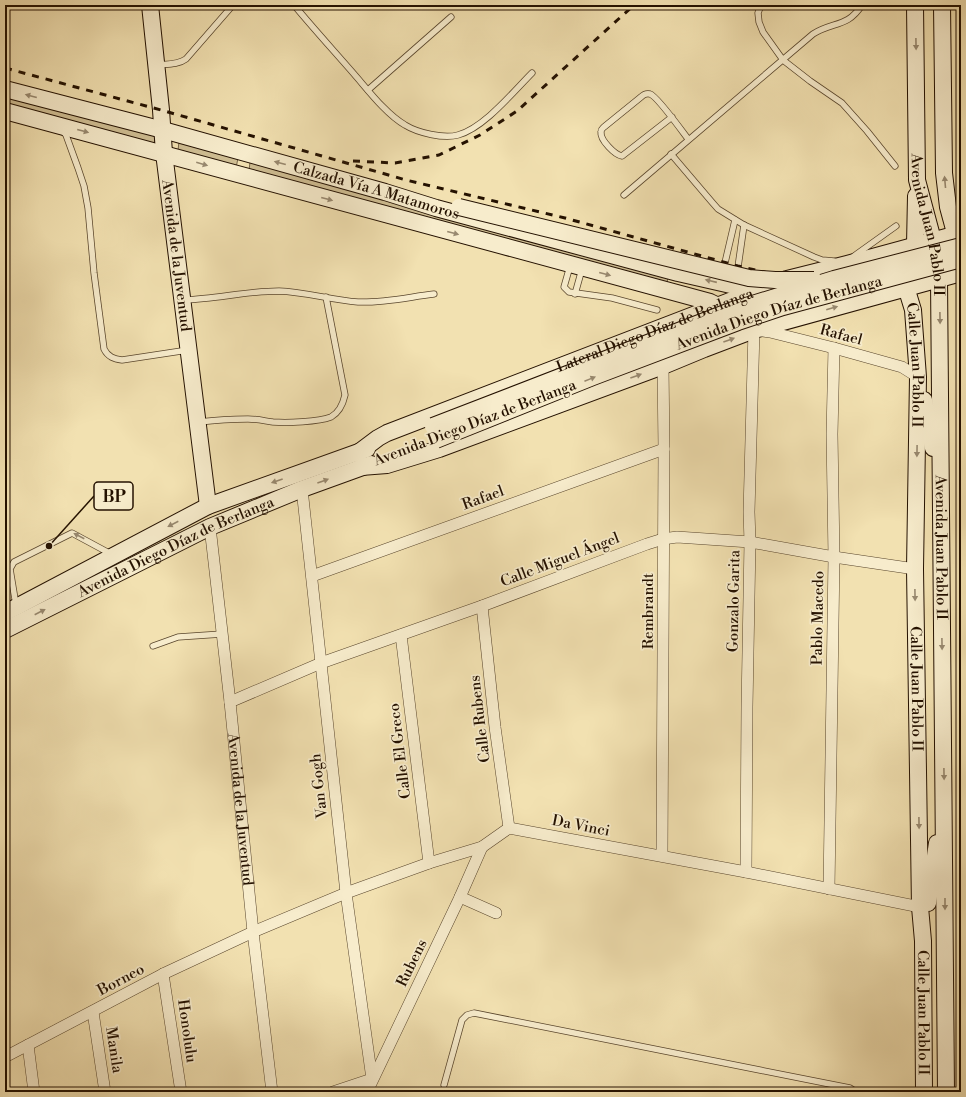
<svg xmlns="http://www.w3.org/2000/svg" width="966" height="1097" font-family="'Libre Bodoni',serif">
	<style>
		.green { fill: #cfbe93; stroke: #7a684a }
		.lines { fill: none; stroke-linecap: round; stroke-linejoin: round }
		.lane-casing { stroke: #58452c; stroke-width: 7 }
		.street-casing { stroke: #58452c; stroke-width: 12 }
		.secondary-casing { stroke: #241100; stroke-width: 18 }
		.lane { stroke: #f7eccc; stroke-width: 5.5 }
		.street { stroke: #f7eccc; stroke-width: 11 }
		.secondary { stroke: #f7eccc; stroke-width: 16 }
		.rail { stroke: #241100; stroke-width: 3; stroke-dasharray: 7 7; stroke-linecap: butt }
		.secondary-bridge-casing { stroke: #241100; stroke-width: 18; stroke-linecap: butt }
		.secondary-bridge { stroke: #f7eccc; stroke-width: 16 }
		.oneway { fill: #988970 }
		.labels { text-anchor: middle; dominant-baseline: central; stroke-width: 3.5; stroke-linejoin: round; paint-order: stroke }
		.street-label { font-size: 15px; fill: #241100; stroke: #f7eccc }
		.leader { fill: none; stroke: #241100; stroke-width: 1.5 }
		.callout-dot { fill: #241100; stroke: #f7eccc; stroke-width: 1.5 }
		.callout { fill: #f7eccc; stroke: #241100; stroke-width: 1.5 }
		.callout-label { font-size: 16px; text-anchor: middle; font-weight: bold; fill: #241100 }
	</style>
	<rect width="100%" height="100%" fill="#f2e1b1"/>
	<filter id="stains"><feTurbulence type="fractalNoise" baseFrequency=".005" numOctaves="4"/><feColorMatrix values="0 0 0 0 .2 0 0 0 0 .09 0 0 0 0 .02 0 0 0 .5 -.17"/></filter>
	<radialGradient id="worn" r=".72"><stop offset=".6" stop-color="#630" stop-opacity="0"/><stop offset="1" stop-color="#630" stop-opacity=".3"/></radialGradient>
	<!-- green -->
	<g class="green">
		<path d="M5 95 155 135 154 146 5 106Z"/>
		<path d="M179 141 238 158 236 168 178 151Z"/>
		<path d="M250 162 668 274 667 285 249 171Z"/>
	</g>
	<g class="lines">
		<defs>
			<g id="lane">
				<path d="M294 5C313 28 334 51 354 74 368 90 386 114 405 125 418 133 444 139 458 135 484 128 513 92 532 73"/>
				<path d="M761 5 758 13 759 22 763 32 783 60 810 81 842 103 867 131 895 166"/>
				<path d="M157 65C167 64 178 65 186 59L233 5"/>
				<path d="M368 90 451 17"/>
				<path d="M672 117 622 156C615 155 600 140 601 132 601 129 602 129 604 127L641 97C643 95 646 93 650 94 657 96 682 131 688 139"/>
				<path d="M62 130 66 135 78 168 84 186 88 208 94 273 104 349C108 357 114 359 122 360L188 350"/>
				<path d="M671 154 711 201 718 209 744 225 814 257 822 260 834 261"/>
				<path d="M624 195 813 34C834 21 847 28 862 5"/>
				<path d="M854 256 896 226"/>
				<path d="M570 266 564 287 569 292 612 298 657 310"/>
				<path d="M724 267 735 220"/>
				<path d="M737 274 744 225"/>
				<path d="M575 294 582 269"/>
				<path d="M185 300C216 299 248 291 279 291 306 292 331 300 358 302 383 303 409 297 434 294"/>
				<path d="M199 422C216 420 232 419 248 419 257 419 265 421 273 422 287 423 318 422 331 417 340 412 343 404 345 395L326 297"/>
				<path d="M16 605 10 569 14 562 72 533 111 554"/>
				<path d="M153 646 178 637 222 634"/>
				<path d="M444 1085 462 1020 467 1015 474 1013 850 1088 856 1092"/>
			</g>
			<g id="street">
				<path d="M302 489 346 893 372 1079"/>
				<path id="s1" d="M210 527 230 702 253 932 272 1092"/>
				<path d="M312 576 664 449"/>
				<path d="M482 606 495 727 509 828"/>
				<path d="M401 635 429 863"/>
				<path d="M230 702 321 663 482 606 647 544 663 539 677 537 750 542 834 557 915 569"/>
				<path d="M662 856 664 449 663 366"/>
				<path d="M746 872 747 707 750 542 749 512 754 330 770 332 834 348 902 367 918 377"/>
				<path d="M829 889 834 557 832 434 834 348"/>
				<path d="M460 897 496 913"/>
				<path d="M163 974 181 1092"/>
				<path d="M93 1012 105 1092"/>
				<path d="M28 1045 34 1092"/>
				<path d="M5 1057 163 974 253 932 346 893 429 863 482 847 509 828 746 872 920 907"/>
				<path d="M333 1092 372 1079"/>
				<path d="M367 1092 460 897 482 847"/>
			</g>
			<g id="secondary">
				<path id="s2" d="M150 5 161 110 164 153 208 506"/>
				<path id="s3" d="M915 5 917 180 933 240 939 279 946 1092"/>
				<path d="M942 5 944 173 948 207 958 244"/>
				<path id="s4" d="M5 89 163 130 385 192 436 208 678 273 735 286C751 294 757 313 754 330"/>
				<path d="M5 111 710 302 739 316"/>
				<path d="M915 245 916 196"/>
				<path id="s5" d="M906 287 913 310 918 377 915 569 920 907 923 941 924 1092"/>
				<path d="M924 400 933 448"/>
				<path id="s6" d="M358 453 378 438 387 433 787 279 847 264 961 233"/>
				<path d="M361 467 387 465 439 449 663 366 704 349 754 330 961 273"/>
				<path d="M5 613 208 506 367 449"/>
				<path id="s7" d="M5 630 210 527 302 489 371 464"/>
				<path d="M928 903 937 843"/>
			</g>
		</defs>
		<!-- lane casing -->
		<use href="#lane" class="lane-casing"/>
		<!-- street casing -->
		<use href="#street" class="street-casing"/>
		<!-- secondary casing -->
		<use href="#secondary" class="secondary-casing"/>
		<!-- lane -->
		<use href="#lane" class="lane"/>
		<!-- street -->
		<use href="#street" class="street"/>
		<!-- secondary -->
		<use href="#secondary" class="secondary"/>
		<!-- rail -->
		<g class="rail">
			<path d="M959 5 961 286"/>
			<path d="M5 68 161 110 406 180 565 218 738 266 794 279"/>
			<path d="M353 161 395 163 439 155 480 135 517 111 634 5"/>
		</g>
		<defs>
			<g id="secondary-bridge">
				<path d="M459 207 749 278 775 280H814"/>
				<path d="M433 426 733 310 834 279 961 246"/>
				<path id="s8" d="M436 440 593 377 738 322 783 307 961 259"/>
			</g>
		</defs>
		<!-- secondary-bridge casing -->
		<use href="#secondary-bridge" class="secondary-bridge-casing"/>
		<!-- secondary-bridge -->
		<use href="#secondary-bridge" class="secondary-bridge"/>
	</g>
	<!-- one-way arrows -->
	<defs><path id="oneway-solid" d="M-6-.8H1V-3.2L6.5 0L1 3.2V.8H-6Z"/></defs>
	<g class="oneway">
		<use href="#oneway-solid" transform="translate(916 44) rotate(89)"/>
		<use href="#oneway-solid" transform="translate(31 96) rotate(-165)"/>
		<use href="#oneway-solid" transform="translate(83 131) rotate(15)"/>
		<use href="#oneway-solid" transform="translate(280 163) rotate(-165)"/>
		<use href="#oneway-solid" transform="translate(202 164) rotate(16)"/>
		<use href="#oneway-solid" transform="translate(945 182) rotate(-95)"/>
		<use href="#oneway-solid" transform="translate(327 199) rotate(15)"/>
		<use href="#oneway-solid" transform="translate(453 233) rotate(15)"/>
		<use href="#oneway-solid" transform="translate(605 274) rotate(15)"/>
		<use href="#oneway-solid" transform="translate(711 281) rotate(-167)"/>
		<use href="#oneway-solid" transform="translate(832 308) rotate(-16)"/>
		<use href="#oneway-solid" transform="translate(940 318) rotate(89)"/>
		<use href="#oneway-solid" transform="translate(729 340) rotate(-20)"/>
		<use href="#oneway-solid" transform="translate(636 376) rotate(-20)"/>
		<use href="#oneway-solid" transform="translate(590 379) rotate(-22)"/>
		<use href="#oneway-solid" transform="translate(917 451) rotate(91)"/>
		<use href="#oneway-solid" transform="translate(277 481) rotate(161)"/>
		<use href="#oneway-solid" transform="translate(323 481) rotate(-20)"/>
		<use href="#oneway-solid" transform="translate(173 524) rotate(153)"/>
		<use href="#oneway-solid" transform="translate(79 536) rotate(-152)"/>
		<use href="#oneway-solid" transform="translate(915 595) rotate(89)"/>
		<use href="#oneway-solid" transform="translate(40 612) rotate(-27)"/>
		<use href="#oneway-solid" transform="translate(942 644) rotate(89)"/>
		<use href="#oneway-solid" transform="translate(944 774) rotate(89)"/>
		<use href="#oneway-solid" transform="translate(919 823) rotate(89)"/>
		<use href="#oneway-solid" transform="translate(945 904) rotate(90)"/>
	</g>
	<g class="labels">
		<!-- street labels -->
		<g class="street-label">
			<text stroke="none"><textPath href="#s4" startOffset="385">Calzada Vía A Matamoros</textPath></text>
			<text stroke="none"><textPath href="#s3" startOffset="221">Avenida Juan Pablo II</textPath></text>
			<text stroke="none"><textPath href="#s2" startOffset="252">Avenida de la Juventud</textPath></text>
			<text stroke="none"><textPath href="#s8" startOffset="366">Avenida Diego Díaz de Berlanga</textPath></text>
			<text stroke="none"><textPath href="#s6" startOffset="322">Lateral Diego Díaz de Berlanga</textPath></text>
			<text transform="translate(841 335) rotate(15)">Rafael</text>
			<text stroke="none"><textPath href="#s5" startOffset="79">Calle Juan Pablo II</textPath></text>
			<text transform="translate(475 423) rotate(-21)">Avenida Diego Díaz de Berlanga</text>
			<text transform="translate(483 498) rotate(-20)">Rafael</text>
			<text stroke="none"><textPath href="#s7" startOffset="190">Avenida Diego Díaz de Berlanga</textPath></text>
			<text stroke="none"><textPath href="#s3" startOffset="545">Avenida Juan Pablo II</textPath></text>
			<text transform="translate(560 560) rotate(-21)">Calle Miguel Ángel</text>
			<text transform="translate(734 601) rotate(-89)">Gonzalo Garita</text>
			<text transform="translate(648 611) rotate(-90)">Rembrandt</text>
			<text transform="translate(818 618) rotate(-89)">Pablo Macedo</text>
			<text stroke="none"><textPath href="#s5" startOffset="403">Calle Juan Pablo II</textPath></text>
			<text transform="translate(480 719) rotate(-97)">Calle Rubens</text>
			<text transform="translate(400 751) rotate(-97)">Calle El Greco</text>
			<text transform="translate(319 786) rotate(-96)">Van Gogh</text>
			<text stroke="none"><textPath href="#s1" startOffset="284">Avenida de la Juventud</textPath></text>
			<text transform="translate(581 826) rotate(11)">Da Vinci</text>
			<text transform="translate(412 963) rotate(-64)">Rubens</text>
			<text transform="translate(121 980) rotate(-28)">Borneo</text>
			<text stroke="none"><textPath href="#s5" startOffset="727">Calle Juan Pablo II</textPath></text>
			<text transform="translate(187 1031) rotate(82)">Honolulu</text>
			<text transform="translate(114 1050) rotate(81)">Manila</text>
		</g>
	</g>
	<!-- callouts -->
	<path class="leader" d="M49 546L94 496"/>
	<circle class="callout-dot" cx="49" cy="546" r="4"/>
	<rect class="callout" x="94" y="482" width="39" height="28" rx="4"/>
	<g class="callout-label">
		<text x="114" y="502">BP</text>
	</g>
	<!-- margin -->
	<rect width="966" height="1097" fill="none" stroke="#f2e1b1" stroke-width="20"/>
	<rect x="6" y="6" width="954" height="1085" fill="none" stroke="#241100" stroke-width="2"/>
	<rect x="10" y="10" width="946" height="1077" fill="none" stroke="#241100"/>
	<rect width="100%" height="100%" filter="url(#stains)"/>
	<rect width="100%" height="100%" fill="url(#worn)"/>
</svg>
